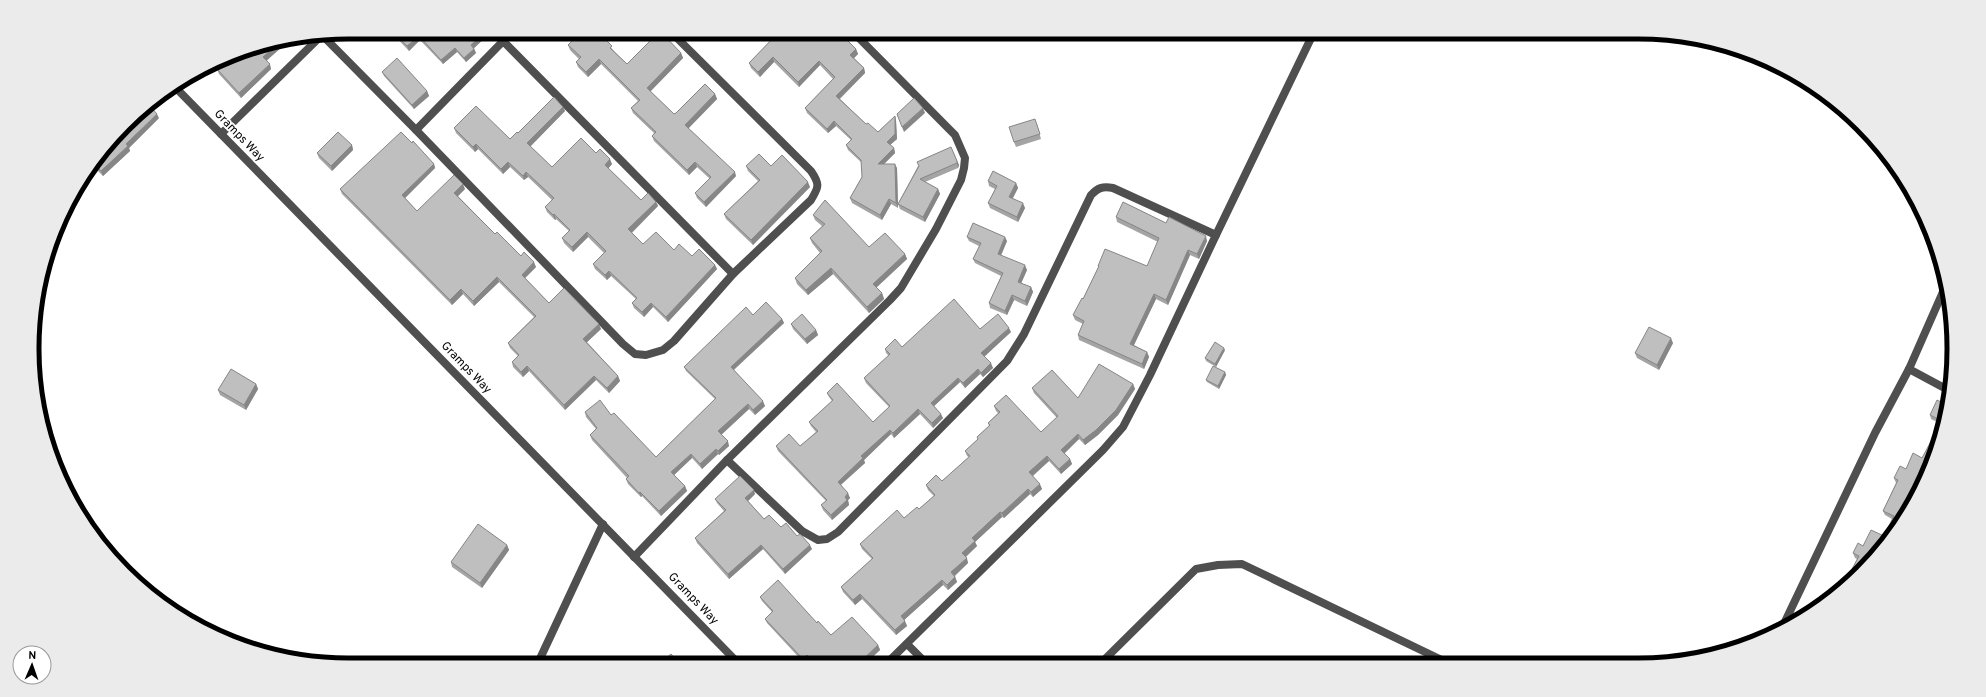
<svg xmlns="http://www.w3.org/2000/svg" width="1986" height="697" font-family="Overpass,sans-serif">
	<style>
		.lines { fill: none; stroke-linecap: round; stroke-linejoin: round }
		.minor { stroke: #4f4f4f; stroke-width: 8 }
		.wall { fill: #a4a4a4 }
		.shaded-wall { fill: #868686 }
		.building { fill: #bfbfbf; stroke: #868686 }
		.labels { text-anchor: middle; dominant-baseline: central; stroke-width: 3.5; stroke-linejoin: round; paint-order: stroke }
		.street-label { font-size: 12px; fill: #000; stroke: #fff }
		.rim { fill: none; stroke: #000; stroke-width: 5 }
	</style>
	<rect width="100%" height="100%" fill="#fff"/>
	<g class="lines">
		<!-- minor -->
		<g class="minor">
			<path d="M322 35 416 130 512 32"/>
			<path d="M503 41 733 274"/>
			<path d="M176 88 739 664"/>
			<path d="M416 130 623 344 635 354 646 355 663 350 674 341 733 274 811 200C819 187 820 184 811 171L671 32"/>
			<path d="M221 134 322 35"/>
			<path d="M1216 235 1314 32"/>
			<path d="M1909 369 1950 391"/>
			<path d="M727 460 802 531 818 540 827 539 838 532 1007 361 1024 334 1091 195C1098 188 1102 186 1113 188L1216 235 1150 375 1123 427 1103 450 886 664"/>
			<path d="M634 557 727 460 890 300 901 288 936 229 961 180 964 168 965 158 955 135 948 128 853 32"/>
			<path d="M1781 630 1875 433 1909 369 1946 285"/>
			<path d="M907 644 927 664"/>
			<path d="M1101 663 1196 569 1218 565 1242 564 1448 663"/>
			<path d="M537 665 603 524"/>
		</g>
	</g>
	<!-- wall -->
	<g class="wall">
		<path d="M391 32H497L491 37 489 34 474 48 476 53 466 62 457 52 443 64 420 40 409 51Z"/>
		<path d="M581 32H611L604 39 614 51 627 64 681 53 683 58 650 91 674 114 676 113 715 94 717 99 688 128 736 176 706 207 697 198 695 193 710 179 697 167 689 175 654 141 652 136 654 133 633 113 631 108 638 101 601 64 588 77 578 67 576 62 579 59 570 50 568 45Z"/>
		<path d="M716 32H730L724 39Z"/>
		<path d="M779 32 856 49 858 54 854 58 864 68 865 73 840 99 866 124 878 132 895 116 896 121 897 139 890 145 894 148 895 153 884 164 897 168 898 208 891 204 882 220 852 203 850 198 862 177V163L848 150 846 145 851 140 836 126 828 133 807 113 805 108 833 79 820 65 799 87 774 62 760 77 751 68 749 63Z"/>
		<path d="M909 32H918L914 37Z"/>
		<path d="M303 36 296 42 292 38 267 60 271 69 241 98 219 74 217 69 287 38Z"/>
		<path d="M382 72 427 91 429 96 414 109 384 76Z"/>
		<path d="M563 107 565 111 530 146 552 167 596 153 612 164 608 168 641 200 656 202 658 206 632 233 643 244 674 250 715 265 717 269 668 322 653 307 644 317 634 308 632 303 636 299 611 276 607 280 595 269 593 264 604 253 588 237 573 252 564 243 562 238 569 231 556 219 555 220 547 212 545 207 552 200 528 177 524 180 510 167 503 174 478 149 475 152 456 133 454 128 510 139 518 133Z"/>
		<path d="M159 118 129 148 130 151 103 176 92 165 98 156Z"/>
		<path d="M1037 124 1041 139 1016 147 1014 142Z"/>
		<path d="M412 143 434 164 435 168 405 198 417 211 465 189 458 196 495 234 521 256 536 267 525 278 549 303 601 329 587 342 618 376 620 381 609 393 596 380 565 410 529 371 523 377 513 367 512 362 518 356 510 348 508 343 534 317 499 282 474 306 463 294 452 305 342 194 340 189Z"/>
		<path d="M352 145 353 150 332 171 319 158 317 153Z"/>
		<path d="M951 147 959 165 958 168 925 182 938 189 940 194 925 222 900 209 898 204 918 166Z"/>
		<path d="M746 166H771L810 187 753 245 726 219 724 214 758 181 748 171Z"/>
		<path d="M988 181 1016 183 1018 188 1013 198 1025 208 1018 222 990 208 988 203 995 189 989 186Z"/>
		<path d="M813 215 869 247 905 254 907 259 876 287 882 293 884 299 869 313 833 274 808 295 797 284 795 278 820 253 812 243 810 238 822 226 815 220Z"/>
		<path d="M1116 217 1166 223 1207 241 1199 259 1190 255 1168 305 1156 299 1134 345 1147 352 1149 357 1144 369 1079 340 1078 335 1083 324 1075 320 1073 315 1083 299 1098 268V266H1147L1158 242 1117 222Z"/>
		<path d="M967 237 1007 241 1001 256 1027 270 1021 283 1031 287 1033 292 1027 306 1014 300 1007 315 990 308 989 303 1001 276 975 263 973 259 979 246 969 241Z"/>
		<path d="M753 315 782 319 784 323 734 370 765 406 755 415 749 409 721 435 729 446 719 455 718 454 702 469 692 458 674 475 685 486 687 491 661 516 642 496 641 497 628 484 626 479 627 478 592 440 590 435 596 429 586 417 585 412 611 415 656 457 715 399 686 371 684 367Z"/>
		<path d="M791 324 816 330 818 335 807 344 793 329Z"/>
		<path d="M980 329 1011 332 984 356 993 368 983 377 980 374 965 388 960 382 934 406 943 418 933 428 920 414 894 438 891 434 864 460 865 463 841 485 850 498 848 500 849 505 832 520 823 510 821 505 826 501 778 451 776 446H800L816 432 811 426 809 422 832 401 829 397 827 393 873 422 889 407 866 383 864 378 889 356 886 353 885 349 902 347Z"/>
		<path d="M1673 343 1659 370 1637 358 1635 353Z"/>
		<path d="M1225 350 1216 367 1206 361 1205 358Z"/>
		<path d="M1225 372 1226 375 1219 389 1207 382 1206 380Z"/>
		<path d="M256 384 258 389 246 410 220 395 218 390Z"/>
		<path d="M1133 384 1135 389 1118 415 1098 435 1085 445 1079 439 1064 453 1070 459 1072 464 1061 474 1049 461 1033 476 1042 489 1033 497 1030 494 1004 518 1002 517 975 542 977 546 966 557 968 563 955 576 957 582 948 590 943 585 904 620 907 626 896 635 862 599 855 605 843 592 841 587 872 559 862 549 860 544 919 509 934 496 928 490 926 485 942 481 969 457 967 456 965 451 978 439 977 437 989 426 988 423 998 413 996 411 994 406 1041 432 1057 418 1034 393 1032 388 1078 398Z"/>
		<path d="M1947 405 1943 430 1911 507 1854 577 1853 576 1851 571 1857 559 1855 558 1853 553 1863 546 1884 536 1892 519 1885 515 1883 511 1896 483 1894 478 1906 469 1922 458 1941 424 1931 419 1930 415Z"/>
		<path d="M755 494 748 501 764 519 797 536 812 549 785 574 763 549 729 579 697 543 695 538 724 511 717 503 715 499Z"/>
		<path d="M507 545 509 550 482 588 452 567 451 562Z"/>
		<path d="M760 597 817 623 831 635 878 645 880 650 865 664H813L809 660 805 664 767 623 765 619 772 612 762 601Z"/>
	</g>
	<!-- shaded-wall -->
	<g class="shaded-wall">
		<path d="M485 32H488L489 34 472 50 471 45Z"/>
		<path d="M489 32H497L491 37Z"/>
		<path d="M604 32H611L603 40 601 35Z"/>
		<path d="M724 32H730L724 39 722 34Z"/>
		<path d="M912 32H918L914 37Z"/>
		<path d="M303 36 296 42 295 37Z"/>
		<path d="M419 36 420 40 409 51 407 46Z"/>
		<path d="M287 38H292L265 62 263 57 283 39Z"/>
		<path d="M455 48 457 52 443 64 441 60Z"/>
		<path d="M474 49 476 53 466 62 464 58Z"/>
		<path d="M856 49 858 54 852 60 850 55Z"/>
		<path d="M681 53 683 58 649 93 647 88Z"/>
		<path d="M773 57 774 62 760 77 758 72Z"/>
		<path d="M599 59 601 64 588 77 586 72Z"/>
		<path d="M819 61 820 65 799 87 798 82Z"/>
		<path d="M270 64 271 69 241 98 239 93Z"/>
		<path d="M864 68 865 73 838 100 836 96Z"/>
		<path d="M427 91 429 96 414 109 412 105Z"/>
		<path d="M715 94 717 99 687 130 685 125Z"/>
		<path d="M563 107 565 111 529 148 527 143Z"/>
		<path d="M923 108 925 113 904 132 902 127Z"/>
		<path d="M157 114 159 118 129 148 130 151 103 176 101 171 126 144Z"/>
		<path d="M895 116 896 121 897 139 889 146 887 142Z"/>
		<path d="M834 121 836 126 828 133 827 129Z"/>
		<path d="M476 144 478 149 475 152 473 147Z"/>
		<path d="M352 145 353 150 332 171 331 166Z"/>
		<path d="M894 148 895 153 879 169 878 164Z"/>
		<path d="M610 159 612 164 607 170 605 165Z"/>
		<path d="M957 161 959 165 958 168 957 163Z"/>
		<path d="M508 162 510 167 503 174 501 169Z"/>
		<path d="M695 162 697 167 689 175 687 170Z"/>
		<path d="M434 164 435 168 403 200 402 195Z"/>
		<path d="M895 164 897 168 898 208 896 203Z"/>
		<path d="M526 172 528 177 524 180 523 176Z"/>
		<path d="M735 172 736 176 706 207 704 202Z"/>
		<path d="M808 182 810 187 753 245 751 240Z"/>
		<path d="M1016 183 1018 188 1011 201 1009 197Z"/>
		<path d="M463 184 465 189 456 198 454 193Z"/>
		<path d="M938 189 940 194 925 222 923 217Z"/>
		<path d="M889 199 891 204 882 220 880 215Z"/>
		<path d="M656 202 658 206 630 234 628 229Z"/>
		<path d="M1023 203 1025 208 1018 222 1017 217Z"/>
		<path d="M66 206 67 210 65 228 50 257 65 208Z"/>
		<path d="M554 214 556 219 555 220 553 215Z"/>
		<path d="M587 232 588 237 573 252 572 247Z"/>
		<path d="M1206 236 1207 241 1199 259 1197 254Z"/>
		<path d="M1005 237 1007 241 999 259 998 254Z"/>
		<path d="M1188 250 1190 255 1168 305 1166 300Z"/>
		<path d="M905 254 907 259 875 289 873 284Z"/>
		<path d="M534 262 536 267 523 280 522 275Z"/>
		<path d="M715 265 717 269 668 322 666 317Z"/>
		<path d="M1025 265 1027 270 1020 286 1018 282Z"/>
		<path d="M831 268 833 274 808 295 806 290Z"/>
		<path d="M609 271 611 276 607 280 605 275Z"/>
		<path d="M497 277 499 282 474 306 473 301Z"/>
		<path d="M1031 287 1033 292 1027 306 1025 301Z"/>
		<path d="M461 289 463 294 452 305 450 300Z"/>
		<path d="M882 293 884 299 869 313 867 307Z"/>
		<path d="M1154 294 1156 299 1132 349 1130 344Z"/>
		<path d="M1012 295 1014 300 1007 315 1005 311Z"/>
		<path d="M651 303 653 307 644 317 642 312Z"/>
		<path d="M782 319 784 323 732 371 731 367Z"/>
		<path d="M599 324 601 329 585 344 583 339Z"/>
		<path d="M1009 328 1011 332 983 358 981 353Z"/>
		<path d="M816 330 818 335 807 344 805 339Z"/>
		<path d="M1671 338 1673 343 1659 370 1657 365Z"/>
		<path d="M1224 348 1225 350 1216 367 1215 364Z"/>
		<path d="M1147 352 1149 357 1144 369 1142 364Z"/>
		<path d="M991 363 993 368 983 377 981 373Z"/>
		<path d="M527 366 529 371 523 377 521 372Z"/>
		<path d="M978 369 980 374 965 388 963 383Z"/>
		<path d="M1225 372 1226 375 1219 389 1218 386Z"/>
		<path d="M594 376 596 380 565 410 564 405Z"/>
		<path d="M618 376 620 381 609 393 607 388Z"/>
		<path d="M958 378 960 382 932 408 931 403Z"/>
		<path d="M256 384 258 389 246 410 244 405Z"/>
		<path d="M1133 384 1135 389 1118 415 1098 435 1085 445 1083 440Z"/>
		<path d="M763 401 765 406 755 415 753 410Z"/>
		<path d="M748 404 749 409 720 436 718 431Z"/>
		<path d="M918 409 920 414 894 438 893 433Z"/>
		<path d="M941 414 943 418 933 428 932 423Z"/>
		<path d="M890 430 891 434 864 460 865 463 839 486 838 482 861 456Z"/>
		<path d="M1078 434 1079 439 1063 455 1061 450Z"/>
		<path d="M728 441 729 446 719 455 718 451Z"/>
		<path d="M716 449 718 454 702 469 700 464Z"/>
		<path d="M691 454 692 458 673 476 671 472Z"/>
		<path d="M1047 456 1049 461 1031 477 1029 472Z"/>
		<path d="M1070 459 1072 464 1061 474 1059 469Z"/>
		<path d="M1040 484 1042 489 1033 497 1031 492Z"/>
		<path d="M685 486 687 491 661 516 659 511Z"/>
		<path d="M1028 489 1030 494 1004 518 1002 513Z"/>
		<path d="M754 490 755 494 747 502 745 498Z"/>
		<path d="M640 492 642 496 641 497 639 493Z"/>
		<path d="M848 493 850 498 848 500 849 505 832 520 831 515 845 497Z"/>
		<path d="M1000 512 1002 517 975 542 977 546 964 558 962 553 972 538Z"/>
		<path d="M507 545 509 550 482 588 480 583Z"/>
		<path d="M761 545 763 549 729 579 728 574Z"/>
		<path d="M810 545 812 549 785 574 783 569Z"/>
		<path d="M967 558 968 563 953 577 951 572Z"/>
		<path d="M955 577 957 582 948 590 947 585Z"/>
		<path d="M942 580 943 585 903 621 901 616Z"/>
		<path d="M860 594 862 599 855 605 853 600Z"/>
		<path d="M905 621 907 626 896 635 895 630Z"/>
		<path d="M878 645 880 650 865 664H859V663Z"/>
		<path d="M807 655 809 660 805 664 803 659Z"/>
	</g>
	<!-- building -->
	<g class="building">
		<path d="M394 32H485L471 45 474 49 464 58 455 48 441 60 419 36 407 46Z"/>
		<path d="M581 32H604L601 35 612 46 610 48 627 64 659 32H661L681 53 647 88 674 114 676 113 705 84 715 94 685 125 735 172 704 202 695 193 711 177 695 162 687 170 652 136 656 132 631 108 640 100 599 59 586 72 576 62 581 57 568 45Z"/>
		<path d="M719 32H724L722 34Z"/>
		<path d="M779 32H839L856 49 850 55 864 68 836 96 866 124 868 123 878 132 895 116V134L887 142 894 148 878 164H895L896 203 889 199 880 215 850 198 862 177 861 160 846 145 852 139 834 121 827 129 805 108 835 77 819 61 798 82 773 57 758 72 749 63Z"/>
		<path d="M283 39 263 57 270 64 239 93 217 69 234 54Z"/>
		<path d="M397 58 427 91 412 105 382 72Z"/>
		<path d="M554 97 563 107 527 143 552 167 581 138 596 153 600 149 610 159 605 165 641 200 648 193 656 202 628 229 643 244 656 232 674 250 679 244 692 256 699 249 715 265 666 317 651 303 642 312 632 303 637 298 609 271 605 275 593 264 606 251 587 232 572 247 562 238 570 230 554 214 553 215 545 207 554 198 526 172 523 176 508 162 501 169 476 144 473 147 454 128 476 106 510 139 517 132 518 133Z"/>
		<path d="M914 98 923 108 902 127 897 114Z"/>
		<path d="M149 105 157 114 126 144 128 146 101 171 93 163 98 156 140 111Z"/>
		<path d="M1035 119 1040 134 1014 142 1009 127Z"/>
		<path d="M338 132 352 145 331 166 317 153Z"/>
		<path d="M401 132 412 143 413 141 434 164 402 195 417 211 454 175 463 184 454 193 495 234 497 232 521 256 524 252 534 262 522 275 549 303 564 288 599 324 583 339 618 376 607 388 594 376 564 405 527 366 521 372 512 362 519 355 508 343 536 316 497 277 473 301 461 289 450 300 340 189Z"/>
		<path d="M951 147 957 161V163L920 179 938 189 923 217 898 204 919 166 917 162Z"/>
		<path d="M759 154 771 166 782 155 808 182 751 240 724 214 760 180 746 166Z"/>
		<path d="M993 171 1016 183 1009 197 1023 203 1017 217 988 203 997 186 988 181Z"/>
		<path d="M825 200 869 247 885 233 905 254 873 284 882 293 867 307 831 268 806 290 795 278 822 251 810 238 825 224 813 215Z"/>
		<path d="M1123 202 1166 223 1169 217 1206 236 1197 254 1188 250 1166 300 1154 294 1130 344 1147 352 1142 364 1078 335 1084 321 1073 315 1082 298 1083 299 1099 266H1098L1105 249 1147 266 1159 238 1116 217Z"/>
		<path d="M63 212 62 221 59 227Z"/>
		<path d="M973 223 1005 237 998 254 1025 265 1018 282 1031 287 1025 301 1012 295 1005 311 989 303 1003 273 973 259 981 243 967 237Z"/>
		<path d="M954 299 980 329 998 314 1009 328 981 353 991 363 981 373 978 369 963 383 958 378 931 403 941 414 932 423 918 409 893 433 890 430 861 456 863 458 838 482 848 493 845 497 847 500 831 515 821 505 827 500 776 446 789 434 800 446 818 431 809 422 833 400 827 393 837 383 873 422 890 406 864 378 890 354 885 349 895 339 902 347Z"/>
		<path d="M766 302 782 319 731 367 763 401 753 410 748 404 718 431 728 441 718 451 716 449 700 464 691 454 671 472 685 486 659 511 640 492 639 493 626 479 629 476 590 435 597 428 585 412 600 400 611 415 614 413 656 457 716 398 684 367 746 307 753 315Z"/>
		<path d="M802 314 816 330 805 339 791 324Z"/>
		<path d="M1649 327 1671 338 1657 365 1635 353Z"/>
		<path d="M1215 342 1224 348 1215 364 1205 358Z"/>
		<path d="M1953 352V357L1951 356Z"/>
		<path d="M1099 364 1133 384 1116 410 1096 430 1083 440 1078 434 1061 450 1070 459 1059 469 1047 456 1029 472 1040 484 1031 492 1028 489 1002 513 1000 512 972 538 975 541 962 553 967 558 951 572 955 577 947 585 942 580 901 616 905 621 895 630 860 594 853 600 841 587 873 558 860 544 897 510 904 518 917 507 919 509 935 495 926 485 936 475 942 481 970 456 965 451 978 439 977 437 990 425 988 423 1000 412 994 406 1006 395 1041 432 1058 416 1032 388 1052 370 1078 398Z"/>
		<path d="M1213 366 1225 372 1218 386 1206 380Z"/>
		<path d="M231 369 256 384 244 405 218 390Z"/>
		<path d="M1937 400 1947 405 1943 430 1911 507 1856 574 1851 571 1859 556 1853 553 1858 543 1863 546 1871 530 1884 536 1894 516 1883 511 1898 480 1894 478 1900 466 1906 469 1913 453 1922 458 1942 421 1930 415Z"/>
		<path d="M740 476 754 490 745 498 764 519 769 515 781 527 786 523 797 536 800 534 810 545 783 569 761 545 728 574 695 538 726 510 715 499Z"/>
		<path d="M478 524 507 545 480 583 451 562Z"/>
		<path d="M778 580 817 623 818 621 831 635 852 617 878 645 859 663 860 664H816L807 655 803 659 765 619 773 611 760 597Z"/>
		<path d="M671 654 680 664H659Z"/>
	</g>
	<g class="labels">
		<!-- street labels -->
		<g class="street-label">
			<text transform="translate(239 136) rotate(46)">Gramps Way</text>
			<text transform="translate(466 368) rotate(46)">Gramps Way</text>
			<text transform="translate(693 599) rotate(46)">Gramps Way</text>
		</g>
	</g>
	<!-- crop -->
	<path d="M0 0H1986V697H0ZM348 39H1638A309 309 0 0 1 1947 348V349A309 309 0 0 1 1638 658H348A309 309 0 0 1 39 349V348A309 309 0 0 1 348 39Z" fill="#ebebeb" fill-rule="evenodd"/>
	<path class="rim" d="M348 39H1638A309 309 0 0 1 1947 348V349A309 309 0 0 1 1638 658H348A309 309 0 0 1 39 349V348A309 309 0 0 1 348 39Z"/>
	<!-- north arrow -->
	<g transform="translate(32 665) rotate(2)"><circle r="19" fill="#ffffff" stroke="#999999"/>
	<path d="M0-3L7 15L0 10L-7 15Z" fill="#000000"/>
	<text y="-6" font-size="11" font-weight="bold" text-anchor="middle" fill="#000000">N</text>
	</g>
</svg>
